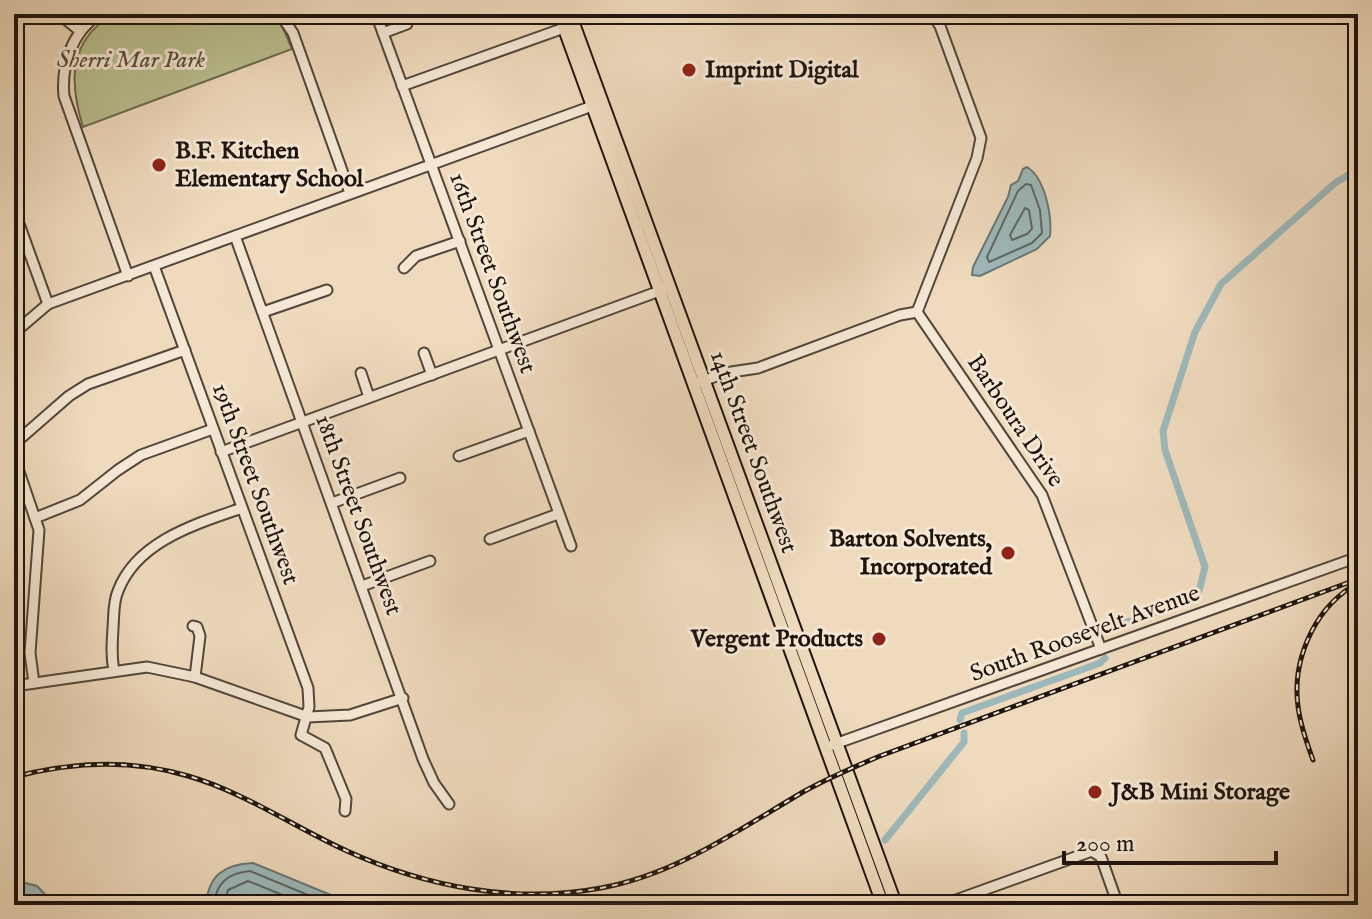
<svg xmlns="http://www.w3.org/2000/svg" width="1372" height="919" font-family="'IM FELL English',serif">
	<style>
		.green { fill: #babf90; stroke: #6c6a4f; stroke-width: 2 }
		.water { fill: #9db8ba; stroke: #6a7675; stroke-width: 2 }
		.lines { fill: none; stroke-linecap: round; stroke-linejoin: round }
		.shore { stroke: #5e6664; stroke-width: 2 }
		.canal { stroke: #9db8ba; stroke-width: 7 }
		.minor-casing { stroke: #52463a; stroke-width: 13 }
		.major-casing { stroke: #1e140e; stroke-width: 15 }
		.minor { stroke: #f5e7d4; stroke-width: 9 }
		.major { stroke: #efdabd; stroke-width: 11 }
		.rail-casing { stroke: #1e140e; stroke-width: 5 }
		.rail { stroke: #f5e7d4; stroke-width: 2; stroke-dasharray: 6; stroke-linecap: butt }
		.poi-dot { fill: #8f2418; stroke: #f5e7d4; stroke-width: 3 }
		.labels { text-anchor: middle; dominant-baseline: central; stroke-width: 6; stroke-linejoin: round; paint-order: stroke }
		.park-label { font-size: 24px; font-style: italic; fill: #55503c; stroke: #f5e7d4 }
		.poi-label { font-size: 24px; font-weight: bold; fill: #1e140e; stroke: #f5e7d4; text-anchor: start }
		.street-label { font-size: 24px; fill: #1e140e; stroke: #f5e7d4 }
	</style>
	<rect width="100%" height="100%" fill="#efdabd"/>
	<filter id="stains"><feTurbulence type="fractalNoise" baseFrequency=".0025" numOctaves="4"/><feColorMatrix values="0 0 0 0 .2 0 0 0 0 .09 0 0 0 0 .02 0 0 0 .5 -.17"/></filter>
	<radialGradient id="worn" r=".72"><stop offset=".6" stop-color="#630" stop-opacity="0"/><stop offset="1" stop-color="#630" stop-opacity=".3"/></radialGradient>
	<!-- green -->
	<path class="green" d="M268 14 282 25 292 49 83 127C69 82 68 40 114 14Z"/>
	<!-- water -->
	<g class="water">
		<path d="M1027 167C1045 178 1052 215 1050 236L1037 249 980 276 972 275 973 267 1008 197 1011 185 1018 181 1023 169Z"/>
		<path d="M253 863 336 897 342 905H206C208 876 224 864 253 863Z"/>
		<path d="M14 880 37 886 55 905H14Z"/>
	</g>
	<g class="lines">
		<!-- shore -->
		<g class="shore">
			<path d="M1026 184 1031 185 1040 210 1042 233 1032 243 989 262 987 257 1018 191Z"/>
			<path d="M1025 208 1029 210 1032 229 1027 234 1012 240 1010 235Z"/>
			<path d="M214 905C216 883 228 873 250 871L332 905"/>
			<path d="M224 905 228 890 248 881 307 905"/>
		</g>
		<!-- canal -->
		<g class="canal">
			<path d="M1112 627 1181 604 1199 591 1205 567 1165 450 1163 431 1195 332 1221 284 1335 183 1358 169"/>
			<path d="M960 720 962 713 1100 663 1105 658"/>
			<path d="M885 840 964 742V733"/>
		</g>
		<defs>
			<g id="minor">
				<path d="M59 14 80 31"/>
				<path d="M99 14C72 32 61 65 64 96L128 276"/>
				<path d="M280 14 293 33 350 193"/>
				<path d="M376 14 571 546"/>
				<path d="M383 33 407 24"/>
				<path d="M402 86 564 28"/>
				<path d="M14 210 48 304"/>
				<path d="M235 236 423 759 434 783 449 804"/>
				<path d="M154 266 308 688 309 707 301 735 325 748 346 799 345 811"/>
				<path d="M404 268 416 256 460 241"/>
				<path d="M263 312 327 290"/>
				<path d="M917 312 1042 495 1101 649"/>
				<path d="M917 312 977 158 981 138 940 26 932 14"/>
				<path d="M14 333 48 304 595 105"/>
				<path d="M424 353 432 375"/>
				<path d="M361 373 369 397"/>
				<path d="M700 382 725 373 758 368 900 315 917 312"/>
				<path d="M14 444 69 396 88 384 185 350"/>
				<path d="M221 452 665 289"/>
				<path d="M459 456 529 431"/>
				<path d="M14 457 39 530 30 653 34 683"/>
				<path d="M332 503 400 478"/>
				<path d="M35 518 80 500 118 470 141 455 213 429"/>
				<path d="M490 539 558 514"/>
				<path d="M362 586 430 561"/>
				<path d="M193 626 197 627 200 636 195 677"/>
				<path d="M114 671C111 656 112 643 113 628 114 616 113 602 118 591 137 541 196 524 242 508"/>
				<path d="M14 686 147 667 195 677 308 717 350 715 403 698"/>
				<path d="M832 745 1358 557"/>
				<path d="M942 905 1092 851 1101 857 1118 905"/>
			</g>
			<g id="major">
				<path d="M559 14 883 905"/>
				<path d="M570 14 896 905"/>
			</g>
		</defs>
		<!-- minor casing -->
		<use href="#minor" class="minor-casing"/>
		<!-- major casing -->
		<use href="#major" class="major-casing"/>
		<!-- minor -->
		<use href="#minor" class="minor"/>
		<!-- major -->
		<use href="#major" class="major"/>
		<defs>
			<g id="rail">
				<path d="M1313 760C1307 743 1300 725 1298 706 1292 661 1313 612 1351 587"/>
				<path d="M14 777C71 762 131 759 188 776 244 792 294 827 347 851 426 887 515 904 601 888 677 874 738 830 803 792 828 778 854 767 880 756L1358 579"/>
			</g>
		</defs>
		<!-- rail casing -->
		<use href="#rail" class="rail-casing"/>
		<!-- rail -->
		<use href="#rail" class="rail"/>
	</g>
	<!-- markers -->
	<g class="poi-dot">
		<circle cx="689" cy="70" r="8"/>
		<circle cx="159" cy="165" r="8"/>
		<circle cx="1008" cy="553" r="8"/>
		<circle cx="879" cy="639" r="8"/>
		<circle cx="1095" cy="792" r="8"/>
	</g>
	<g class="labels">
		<!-- park labels -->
		<g class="park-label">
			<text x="131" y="60">Sherri Mar Park</text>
		</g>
		<!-- poi labels -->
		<g class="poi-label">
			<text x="705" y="70">Imprint Digital</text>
			<text x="175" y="151">B.F. Kitchen<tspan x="175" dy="28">Elementary School</tspan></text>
			<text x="992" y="539" text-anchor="end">Barton Solvents,<tspan x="992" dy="28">Incorporated</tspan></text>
			<text x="863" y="639" text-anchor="end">Vergent Products</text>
			<text x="1111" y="792">J&amp;B Mini Storage</text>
		</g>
		<!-- street labels -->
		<g class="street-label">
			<text transform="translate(492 273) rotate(70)">16th Street Southwest</text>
			<text transform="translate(1015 421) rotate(56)">Barboura Drive</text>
			<text transform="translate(753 452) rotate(70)">14th Street Southwest</text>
			<text transform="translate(255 484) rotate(70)">19th Street Southwest</text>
			<text transform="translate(358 515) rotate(70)">18th Street Southwest</text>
			<text transform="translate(1085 634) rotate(-20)">South Roosevelt Avenue</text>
		</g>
	</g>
	<!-- margin -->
	<rect width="1372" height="919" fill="none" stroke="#efdabd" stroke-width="48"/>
	<rect x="16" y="16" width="1340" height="887" fill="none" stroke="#1e140e" stroke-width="4"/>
	<rect x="24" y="24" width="1324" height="871" fill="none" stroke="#1e140e" stroke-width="2"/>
	<!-- scale -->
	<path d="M1064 851v12h212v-12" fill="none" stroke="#1e140e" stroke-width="4"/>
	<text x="1076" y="851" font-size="24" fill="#1e140e" stroke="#f5e7d4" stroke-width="6" paint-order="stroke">200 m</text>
	<rect width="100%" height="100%" filter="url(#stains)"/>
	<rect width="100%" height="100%" fill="url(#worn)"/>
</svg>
